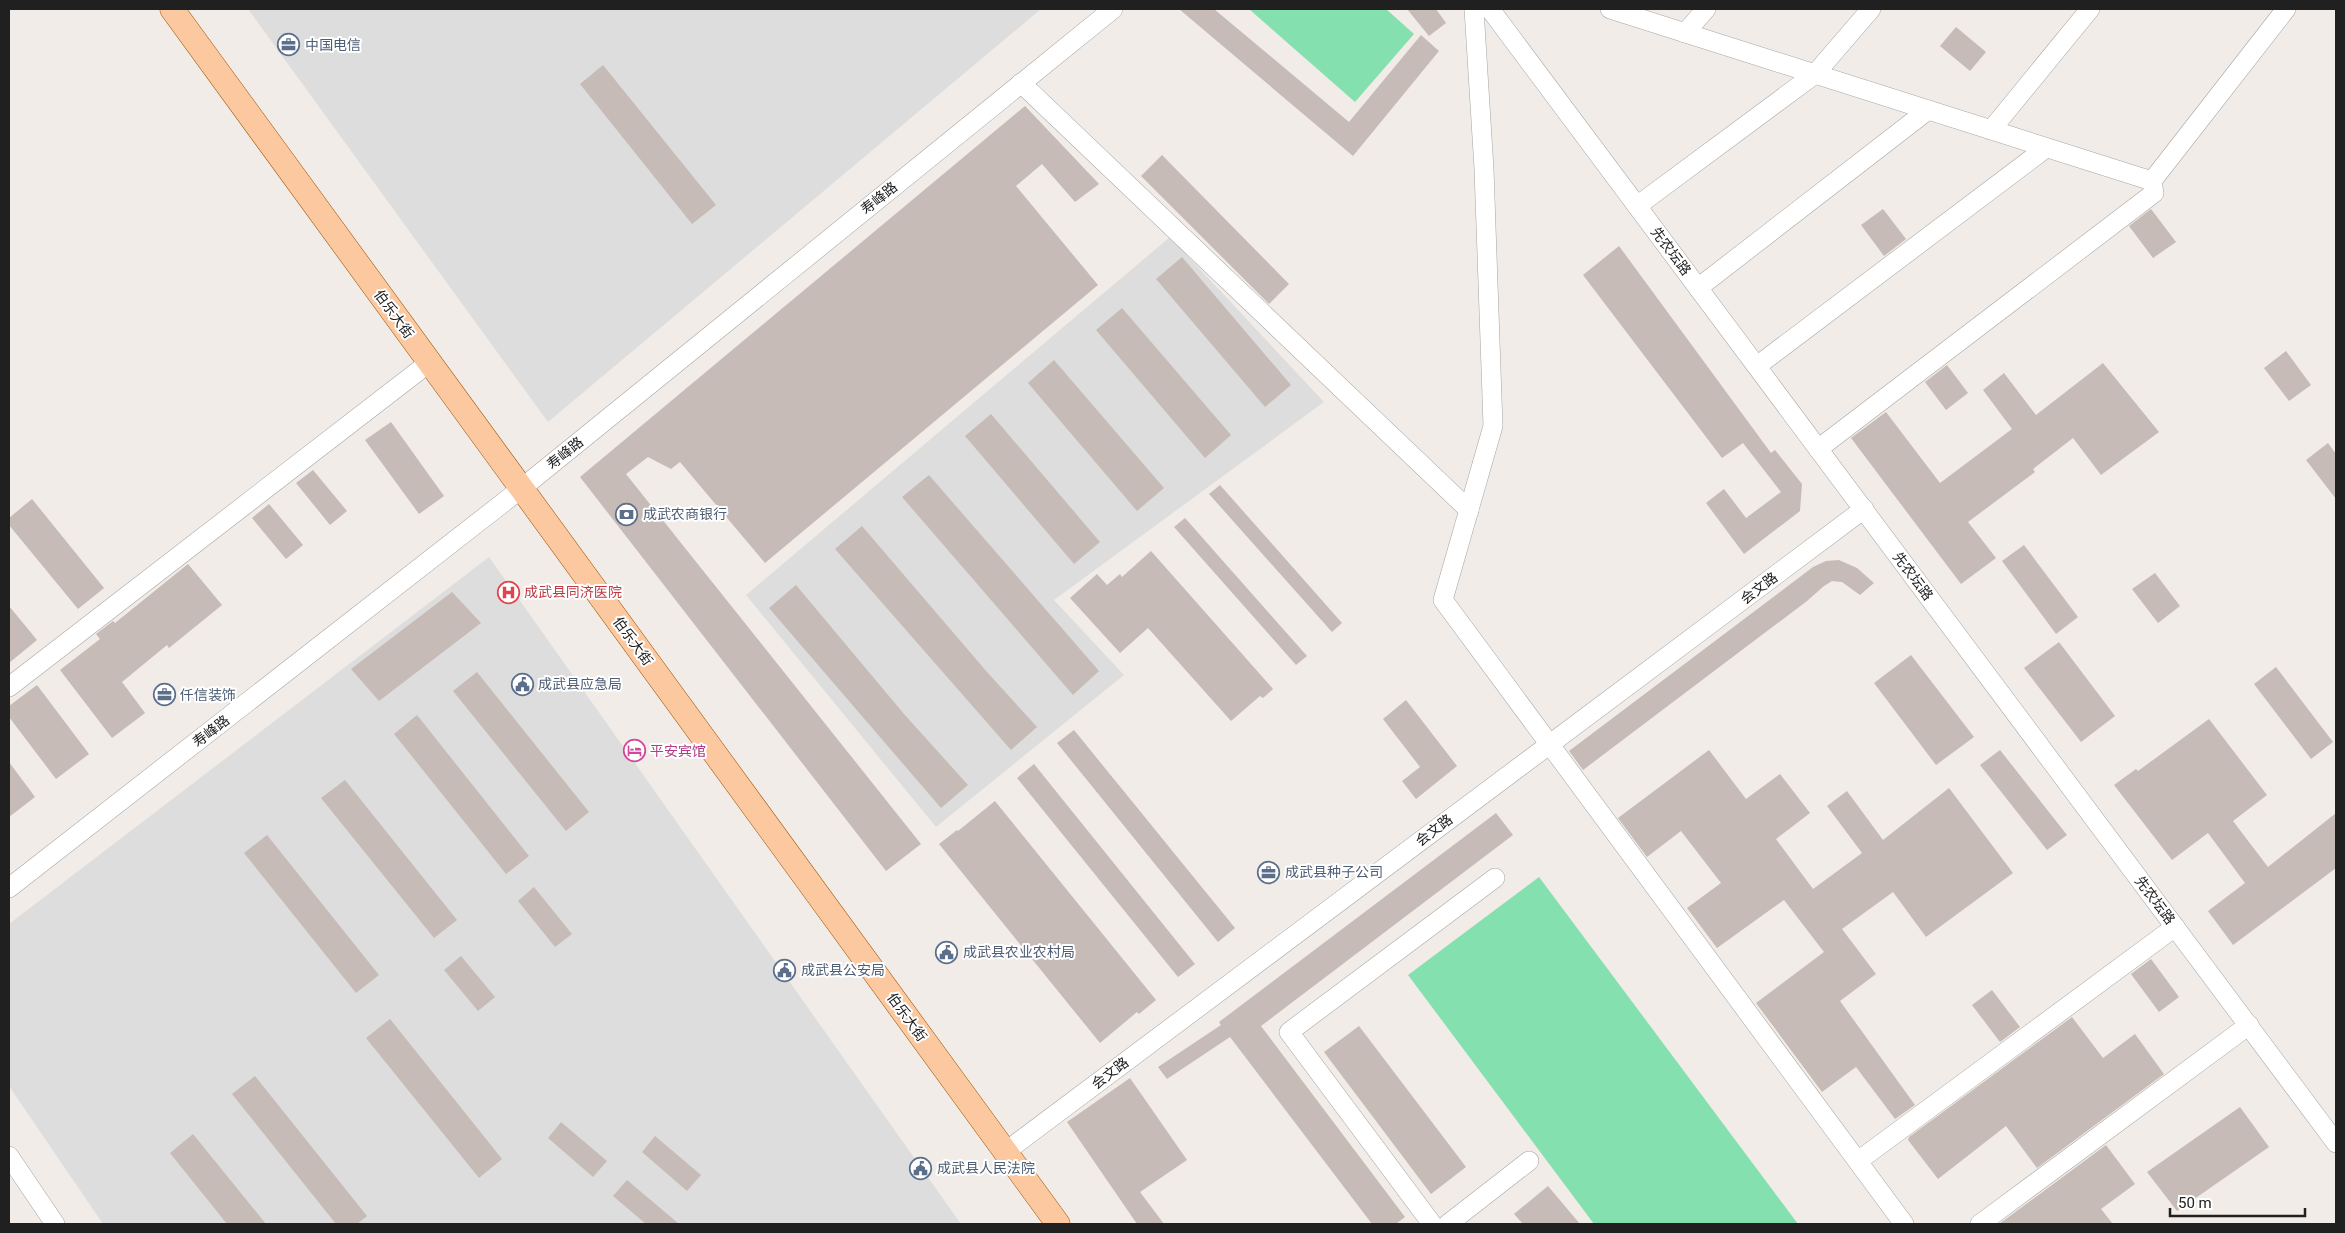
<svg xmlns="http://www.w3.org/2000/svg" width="2345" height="1233" font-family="Roboto,'Noto Sans SC',sans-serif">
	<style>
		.residential { fill: #dedddd }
		.pitch { fill: #85e0b0 }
		.building { fill: #c6bbb6 }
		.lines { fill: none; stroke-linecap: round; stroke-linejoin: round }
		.minor-casing { stroke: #a4a4a4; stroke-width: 20 }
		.major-casing { stroke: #9c5300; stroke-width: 25 }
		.minor { stroke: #fff; stroke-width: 19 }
		.major { stroke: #fcc8a0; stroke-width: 24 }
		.labels { text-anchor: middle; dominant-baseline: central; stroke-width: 4; stroke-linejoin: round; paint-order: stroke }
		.service-label { font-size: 14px; fill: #4e5e75; stroke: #fff; text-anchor: start }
		.street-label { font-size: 14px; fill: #202020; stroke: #fff }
		.health-label { font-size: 14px; fill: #be3a42; stroke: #fff; text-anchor: start }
		.hotel-label { font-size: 14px; fill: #b23c85; stroke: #fff; text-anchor: start }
	</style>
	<rect width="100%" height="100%" fill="#f1ece7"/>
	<!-- residential -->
	<g class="residential">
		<path d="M248 9H1041L548 422Z"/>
		<path d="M1170 237 1324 402 1054 600 1124 675 936 827 746 595Z"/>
		<path d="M489 557 961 1224H103L9 1086V924Z"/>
	</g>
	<!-- pitch -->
	<g class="pitch">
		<path d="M1249 9H1386L1414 34 1355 102Z"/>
		<path d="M1539 877 1798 1224H1594L1408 975Z"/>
	</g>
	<!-- building -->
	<g class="building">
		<path d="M1179 9H1214L1349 122 1421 35 1439 51 1353 156Z"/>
		<path d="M1407 9H1436L1446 23 1429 36Z"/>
		<path d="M1956 27 1986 52 1970 71 1940 46Z"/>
		<path d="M603 65 716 205 692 224 580 84Z"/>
		<path d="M1025 106 1099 184 1075 202 1042 164 1016 186 1098 285 765 563 680 462 671 469 648 457 626 474 921 844 886 871 580 477Z"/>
		<path d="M1162 155 1289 284 1269 304 1141 176Z"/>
		<path d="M1883 209 1906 239 1884 256 1861 225Z"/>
		<path d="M2151 209 2176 242 2153 258 2129 226Z"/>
		<path d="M1619 246 1771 453 1775 450 1802 484 1800 511 1744 554 1706 503 1724 489 1746 518 1781 492 1743 443 1722 458 1583 275Z"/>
		<path d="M1182 257 1291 385 1265 407 1156 279Z"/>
		<path d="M1122 308 1231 435 1205 458 1096 330Z"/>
		<path d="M2286 351 2311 385 2289 401 2264 368Z"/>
		<path d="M1054 360 1164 488 1137 511 1028 383Z"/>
		<path d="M2103 363 2159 432 2101 475 2073 438 2033 469 2035 472 1968 522 1996 558 1961 584 1851 438 1886 412 1940 483 2012 429 1983 390 2004 373 2036 415Z"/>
		<path d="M1947 365 1968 393 1946 410 1925 382Z"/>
		<path d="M991 414 1100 542 1074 564 965 436Z"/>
		<path d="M391 422 444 496 419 514 365 440Z"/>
		<path d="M2328 443 2336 454V499L2306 460Z"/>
		<path d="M313 470 347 511 330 525 296 483Z"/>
		<path d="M929 475 1099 671 1073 695 902 497Z"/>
		<path d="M1220 485 1342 623 1332 632 1209 494Z"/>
		<path d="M32 499 104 588 78 609 9 525V518Z"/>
		<path d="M269 504 303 545 286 559 252 518Z"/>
		<path d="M1185 518 1307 656 1296 665 1174 527Z"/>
		<path d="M862 526 987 672 1037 727 1011 750 835 549Z"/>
		<path d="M2024 545 2078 617 2056 634 2002 561Z"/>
		<path d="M1151 551 1273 689 1263 698 1260 696 1231 721 1148 628 1120 653 1070 598 1097 574 1107 585 1120 574 1122 577Z"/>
		<path d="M1839 560 1857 568 1874 583 1860 595 1842 582 1832 581 1824 586 1807 601 1583 770 1569 751 1813 567 1826 561Z"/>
		<path d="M188 564 222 605 169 648 167 645 122 682 145 713 112 738 60 670 100 639 96 634 113 621 115 623Z"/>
		<path d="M2155 573 2180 606 2158 623 2132 589Z"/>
		<path d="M796 585 904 714 968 785 941 808 769 608Z"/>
		<path d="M452 592 481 623 379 701 351 669Z"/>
		<path d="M9 606 37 640 9 663Z"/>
		<path d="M2059 642 2115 716 2081 742 2024 668Z"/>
		<path d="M1911 655 1974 737 1936 765 1874 683Z"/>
		<path d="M2276 667 2333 742 2311 759 2254 684Z"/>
		<path d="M477 672 589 812 566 831 453 691Z"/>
		<path d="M37 685 89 754 56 779 9 717V706Z"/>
		<path d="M1406 700 1457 766 1416 799 1402 781 1420 767 1383 719Z"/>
		<path d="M417 715 529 856 506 874 394 734Z"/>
		<path d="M2209 719 2267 795 2233 821 2268 867 2336 813V868L2233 945 2208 911 2245 883 2208 833 2172 860 2114 785 2136 769 2138 771Z"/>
		<path d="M1074 730 1235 928 1218 942 1057 743Z"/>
		<path d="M1709 750 1746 799 1780 774 1810 813 1776 839 1813 889 1862 853 1827 806 1847 791 1883 840 1949 788 2013 873 1926 937 1893 892 1842 929 1876 974 1840 1001 1915 1105 1895 1119 1856 1067 1822 1092 1756 1003 1824 952 1784 900 1717 948 1687 908 1721 883 1681 831 1647 857 1618 818Z"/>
		<path d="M2000 750 2067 835 2047 850 1980 765Z"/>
		<path d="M9 762 35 797 9 817Z"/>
		<path d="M1034 764 1195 964 1178 977 1017 778Z"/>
		<path d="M345 780 457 920 434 938 321 798Z"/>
		<path d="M995 801 1156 1000 1139 1014 1137 1012 1100 1043 939 844 957 830 958 831Z"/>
		<path d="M1496 813 1513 835 1261 1026 1405 1217 1396 1224H1372L1230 1037 1167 1079 1158 1067 1221 1025 1219 1022Z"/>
		<path d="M267 835 379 975 356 993 244 853Z"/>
		<path d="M534 887 572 934 555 947 518 901Z"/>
		<path d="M461 956 495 997 478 1011 444 970Z"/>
		<path d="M2151 959 2179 997 2159 1012 2131 974Z"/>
		<path d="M1992 990 2020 1027 2000 1042 1972 1005Z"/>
		<path d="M2072 1017 2103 1058 2135 1034 2164 1074 2037 1168 2006 1126 1938 1179 1908 1140 1909 1137Z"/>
		<path d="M390 1019 502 1159 479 1178 366 1038Z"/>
		<path d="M1359 1026 1466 1167 1431 1194 1324 1052Z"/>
		<path d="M255 1076 367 1216 357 1224H336L232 1094Z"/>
		<path d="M1130 1078 1187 1160 1140 1192 1164 1224H1137L1067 1122Z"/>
		<path d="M2240 1107 2269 1147 2177 1211 2147 1172Z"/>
		<path d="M561 1122 607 1161 593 1177 548 1138Z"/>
		<path d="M193 1134 266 1224H227L170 1153Z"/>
		<path d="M655 1136 701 1175 687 1191 642 1152Z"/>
		<path d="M2106 1145 2135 1184 2101 1209 2113 1224H1999Z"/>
		<path d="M627 1180 679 1224H646L613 1196Z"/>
		<path d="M1548 1186 1580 1224H1523L1514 1214Z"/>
	</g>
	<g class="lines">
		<defs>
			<g id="minor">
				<path d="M1474 9 1484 169 1493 426 1443 600 1904 1224"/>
				<path d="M1490 9 2336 1143"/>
				<path d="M1610 9 2152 181 2286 9"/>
				<path d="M1685 33 1706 9"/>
				<path d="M1021 83 1469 510"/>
				<path d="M1991 130 2090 9"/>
				<path d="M1637 206 1815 74 1871 9"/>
				<path d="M1698 288 1928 110"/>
				<path d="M1757 366 2046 148"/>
				<path d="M1818 449 2154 193 2152 181"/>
				<path d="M9 687 430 362"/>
				<path d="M9 888 522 488 1113 9"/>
				<path d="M1005 1152 1864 509"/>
				<path d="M9 1156 55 1224"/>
				<path d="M1858 1161 2175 927"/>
				<path d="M1432 1224 1289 1032 1495 878"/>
				<path d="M1448 1224 1529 1161"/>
				<path d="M1980 1224 2249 1025"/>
			</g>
			<path id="major" d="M172 9 1058 1224"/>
		</defs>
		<!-- minor casing -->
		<use href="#minor" class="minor-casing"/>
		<!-- major casing -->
		<use href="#major" class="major-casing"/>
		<!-- minor -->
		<use href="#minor" class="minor"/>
		<!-- major -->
		<use href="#major" class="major"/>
	</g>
	<!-- icons -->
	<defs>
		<symbol id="office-ring" viewBox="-11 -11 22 22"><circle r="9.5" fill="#fff" stroke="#5c6f8a" stroke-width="1.5"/><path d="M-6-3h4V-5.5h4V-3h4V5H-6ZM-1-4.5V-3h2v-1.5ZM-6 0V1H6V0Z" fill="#5c6f8a"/></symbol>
		<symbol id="bank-ring" viewBox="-11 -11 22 22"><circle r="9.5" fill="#fff" stroke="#5c6f8a" stroke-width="1.5"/><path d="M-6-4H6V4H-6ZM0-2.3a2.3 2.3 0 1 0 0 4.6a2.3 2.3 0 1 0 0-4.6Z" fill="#5c6f8a"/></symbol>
		<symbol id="hospital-ring" viewBox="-11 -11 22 22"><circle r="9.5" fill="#fff" stroke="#e0444e" stroke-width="1.5"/><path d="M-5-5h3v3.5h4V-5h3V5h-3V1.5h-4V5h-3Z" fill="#e0444e"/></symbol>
		<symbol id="civic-ring" viewBox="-11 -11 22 22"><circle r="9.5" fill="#fff" stroke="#5c6f8a" stroke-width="1.5"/><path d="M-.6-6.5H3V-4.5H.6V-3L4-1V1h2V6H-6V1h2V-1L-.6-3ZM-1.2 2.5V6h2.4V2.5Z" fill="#5c6f8a"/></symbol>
		<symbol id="hotel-ring" viewBox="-11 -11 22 22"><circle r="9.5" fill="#fff" stroke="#d1479c" stroke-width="1.5"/><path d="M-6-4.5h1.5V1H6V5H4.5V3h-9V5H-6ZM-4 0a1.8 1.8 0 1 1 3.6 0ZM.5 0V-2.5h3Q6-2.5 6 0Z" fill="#d1479c"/></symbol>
	</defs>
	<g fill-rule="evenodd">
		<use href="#office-ring" x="276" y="32" width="25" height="25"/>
		<use href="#bank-ring" x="614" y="502" width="25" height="25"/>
		<use href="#hospital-ring" x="496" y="580" width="25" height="25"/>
		<use href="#civic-ring" x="510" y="672" width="25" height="25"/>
		<use href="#office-ring" x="152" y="682" width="25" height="25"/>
		<use href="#hotel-ring" x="622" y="738" width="25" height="25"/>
		<use href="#office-ring" x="1256" y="860" width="25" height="25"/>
		<use href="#civic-ring" x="934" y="940" width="25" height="25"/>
		<use href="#civic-ring" x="772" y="958" width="25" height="25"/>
		<use href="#civic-ring" x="908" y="1156" width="25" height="25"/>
	</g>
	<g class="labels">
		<!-- service labels -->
		<g class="service-label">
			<text x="305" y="45">中国电信</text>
			<text x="643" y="514">成武农商银行</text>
			<text x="538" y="684">成武县应急局</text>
			<text x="180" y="695">仟信装饰</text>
			<text x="1285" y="872">成武县种子公司</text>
			<text x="963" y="952">成武县农业农村局</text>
			<text x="801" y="970">成武县公安局</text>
			<text x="937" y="1168">成武县人民法院</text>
		</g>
		<!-- street labels -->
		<g class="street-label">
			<text transform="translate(879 198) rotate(-39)">寿峰路</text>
			<text transform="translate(1671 251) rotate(53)">先农坛路</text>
			<text transform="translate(394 314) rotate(54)">伯乐大街</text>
			<text transform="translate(565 453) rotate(-39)">寿峰路</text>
			<text transform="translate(1913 576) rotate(53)">先农坛路</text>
			<text transform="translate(1759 588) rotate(-37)">会文路</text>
			<text transform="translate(633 641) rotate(54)">伯乐大街</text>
			<text transform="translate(211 731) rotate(-38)">寿峰路</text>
			<text transform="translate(1434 830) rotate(-37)">会文路</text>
			<text transform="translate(2155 900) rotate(53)">先农坛路</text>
			<text transform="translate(907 1017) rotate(54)">伯乐大街</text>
			<text transform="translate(1110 1073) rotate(-37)">会文路</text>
		</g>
		<!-- health labels -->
		<g class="health-label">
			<text x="524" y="592">成武县同济医院</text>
		</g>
		<!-- hotel labels -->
		<g class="hotel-label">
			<text x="650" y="751">平安宾馆</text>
		</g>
	</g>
	<!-- border -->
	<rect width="2345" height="1233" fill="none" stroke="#202020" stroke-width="20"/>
	<!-- scale -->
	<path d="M2170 1208v8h135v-8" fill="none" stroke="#202020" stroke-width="2.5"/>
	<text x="2178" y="1208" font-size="15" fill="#202020" stroke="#ffffff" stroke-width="4" paint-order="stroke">50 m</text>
</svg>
